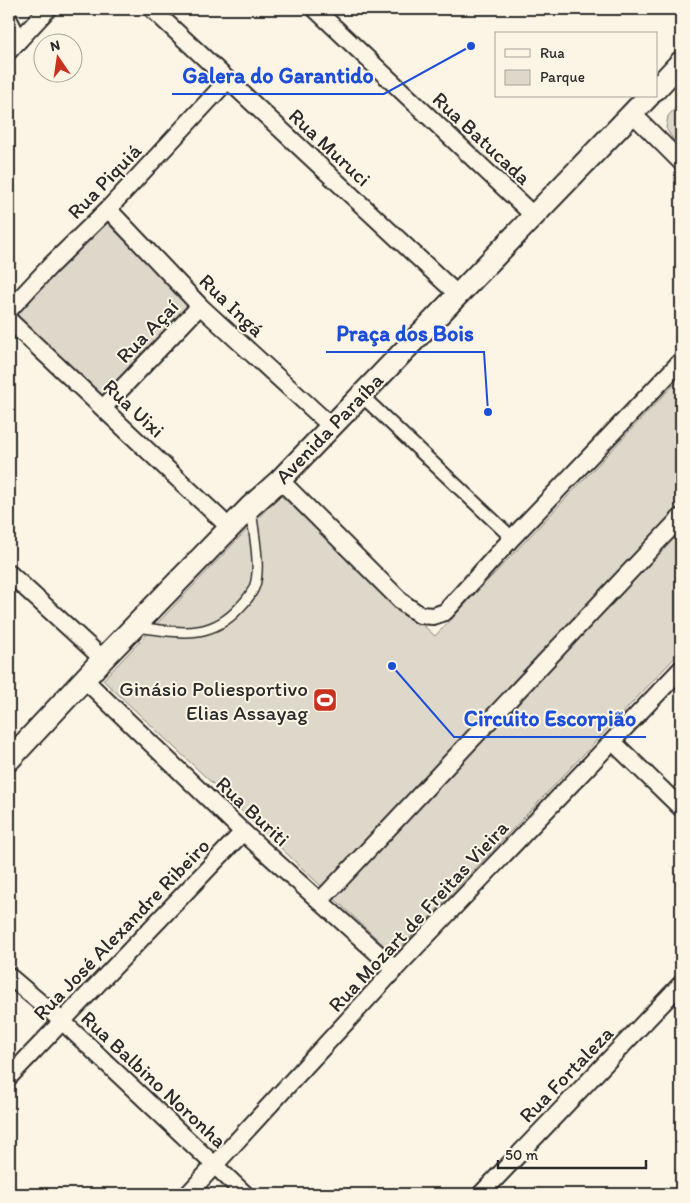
<svg xmlns="http://www.w3.org/2000/svg" width="690" height="1203" font-family="Itim,sans-serif">
	<style>
		.green { fill: #ded8ca; stroke: #84827a }
		.lines { fill: none; stroke-linecap: round; stroke-linejoin: round }
		.service-casing { stroke: #2b2b2b; stroke-width: 12 }
		.pedestrian-casing { stroke: #2b2b2b; stroke-width: 16 }
		.minor-casing { stroke: #2b2b2b; stroke-width: 20 }
		.tertiary-casing { stroke: #2b2b2b; stroke-width: 25 }
		.service { stroke: #fcf5e5; stroke-width: 9 }
		.pedestrian { stroke: #fcf5e5; stroke-width: 12 }
		.minor { stroke: #fcf5e5; stroke-width: 16 }
		.tertiary { stroke: #fcf5e5; stroke-width: 21 }
		.labels { text-anchor: middle; dominant-baseline: central; stroke-width: 4; stroke-linejoin: round; paint-order: stroke }
		.street-label { font-size: 21px; fill: #2b2b2b; stroke: #fcf5e5 }
		.poi-label { font-size: 21px; fill: #2b2b2b; stroke: #fcf5e5; text-anchor: end }
		.leader { fill: none; stroke: #1d4ed8; stroke-width: 2 }
		.callout-dot { fill: #1d4ed8; stroke: #fcf5e5; stroke-width: 2 }
		.callout-label { font-size: 22px; text-anchor: middle; font-weight: bold; fill: #1d4ed8; stroke: #fcf5e5; stroke-width: 4; stroke-linejoin: round; paint-order: stroke }
	</style>
	<rect width="100%" height="100%" fill="#fcf5e5"/>
	<filter id="ink" filterUnits="userSpaceOnUse"><feTurbulence type="fractalNoise" baseFrequency=".02" numOctaves="2"/><feDisplacementMap in="SourceGraphic" scale="10" xChannelSelector="R" yChannelSelector="G"/><feConvolveMatrix kernelMatrix="1 2 1 2 8 2 1 2 1" color-interpolation-filters="sRGB"/></filter>
	<g filter="url(#ink)">
		<!-- green -->
		<g class="green">
			<path d="M681 102V147L672 138 666 128 668 116Z"/>
			<path d="M105 221 190 305 102 402 12 314Z"/>
			<path d="M681 377V651L394 955 103 680 280 495 435 636Z"/>
		</g>
		<g class="lines">
			<defs>
				<path id="service" d="M137 627C178 632 210 641 240 607 246 601 252 594 255 585 261 566 253 529 251 509"/>
				<path id="pedestrian" d="M361 395 512 538"/>
				<g id="minor">
					<path d="M152 9 458 295"/>
					<path d="M315 9 533 215"/>
					<path d="M9 20 19 40"/>
					<path d="M9 51 48 9"/>
					<path d="M633 114 681 162"/>
					<path d="M108 209 200 306 331 426"/>
					<path d="M9 310 51 265 108 209 227 81"/>
					<path d="M9 320 230 528"/>
					<path d="M103 408 200 306"/>
					<path d="M280 480 403 603 420 615 433 616 445 612 512 538 681 361"/>
					<path d="M9 573 103 659"/>
					<path d="M85 680 243 832 395 969"/>
					<path d="M613 742 681 808"/>
					<path d="M320 901 681 517"/>
					<path d="M9 976 62 1021 245 1194"/>
					<path d="M9 1077 243 832"/>
					<path d="M188 1194 395 969 681 669"/>
					<path d="M481 1194 681 984"/>
				</g>
				<g id="tertiary">
					<path d="M656 89 681 62"/>
					<path d="M9 760 103 659 251 506 280 480 649 96"/>
				</g>
			</defs>
			<!-- service casing -->
			<use href="#service" class="service-casing"/>
			<!-- pedestrian casing -->
			<use href="#pedestrian" class="pedestrian-casing"/>
			<!-- minor casing -->
			<use href="#minor" class="minor-casing"/>
			<!-- tertiary casing -->
			<use href="#tertiary" class="tertiary-casing"/>
			<!-- service -->
			<use href="#service" class="service"/>
			<!-- pedestrian -->
			<use href="#pedestrian" class="pedestrian"/>
			<!-- minor -->
			<use href="#minor" class="minor"/>
			<!-- tertiary -->
			<use href="#tertiary" class="tertiary"/>
		</g>
	</g>
	<!-- icons -->
	<defs>
		<symbol id="stadium-square" viewBox="-11 -11 22 22"><rect x="-9" y="-9" width="18" height="18" rx="4" fill="#c8321e" stroke="#fcf5e5"/><path d="M0-5a6.5 5 0 1 0 0 10a6.5 5 0 1 0 0-10ZM-3.5-1.8h7v3.6h-7Z" fill="#fff"/></symbol>
	</defs>
	<g fill-rule="evenodd">
		<use href="#stadium-square" x="311" y="686" width="28" height="28"/>
	</g>
	<g class="labels">
		<!-- street labels -->
		<g class="street-label">
			<text transform="translate(482 138) rotate(43)">Rua Batucada</text>
			<text transform="translate(330 147) rotate(43)">Rua Muruci</text>
			<text transform="translate(104 181) rotate(-46)">Rua Piquiá</text>
			<text transform="translate(232 305) rotate(44)">Rua Ingá</text>
			<text transform="translate(147 331) rotate(-46)">Rua Açaí</text>
			<text transform="translate(134 408) rotate(43)">Rua Uixi</text>
			<text transform="translate(329 428) rotate(-46)">Avenida Paraíba</text>
			<text transform="translate(253 811) rotate(43)">Rua Buriti</text>
			<text transform="translate(418 916) rotate(-47)">Rua Mozart de Freitas Vieira</text>
			<text transform="translate(121 929) rotate(-46)">Rua José Alexandre Ribeiro</text>
			<text transform="translate(566 1074) rotate(-46)">Rua Fortaleza</text>
			<text transform="translate(154 1079) rotate(43)">Rua Balbino Noronha</text>
		</g>
		<!-- poi labels -->
		<g class="poi-label">
			<text x="308" y="688">Ginásio Poliesportivo<tspan x="308" dy="24">Elias Assayag</tspan></text>
		</g>
	</g>
	<!-- callouts -->
	<path class="leader" d="M471 46L384 94H172M488 412L484 352H326M392 666L454 737H646"/>
	<g class="callout-dot">
		<circle cx="471" cy="46" r="5"/>
		<circle cx="488" cy="412" r="5"/>
		<circle cx="392" cy="666" r="5"/>
	</g>
	<g class="callout-label">
		<text x="278" y="83">Galera do Garantido</text>
		<text x="405" y="341">Praça dos Bois</text>
		<text x="550" y="726">Circuito Escorpião</text>
	</g>
	<!-- margin -->
	<rect width="690" height="1203" fill="none" stroke="#fcf5e5" stroke-width="30"/>
	<rect x="15" y="15" width="660" height="1173" fill="none" stroke="#2b2b2b" stroke-width="2" filter="url(#ink)"/>
	<!-- legend -->
	<rect x="495" y="32" width="162" height="65" fill="#fcf5e5" stroke="#a8a49b"/>
	<rect x="505" y="49" width="25" height="8" fill="#fcf5e5" stroke="#a8a49b"/>
	<text x="540" y="58" font-size="15" fill="#2b2b2b">Rua</text>
	<rect x="505" y="70" width="25" height="15" fill="#ded8ca" stroke="#a8a49b"/>
	<text x="540" y="82" font-size="15" fill="#2b2b2b">Parque</text>
	<!-- north arrow -->
	<g transform="translate(58 58) rotate(347)"><circle r="24" fill="#fcf5e5" stroke="#a8a49b"/>
	<path d="M0-4L9 19L0 12L-9 19Z" fill="#c8321e"/>
	<text y="-8" font-size="14" font-weight="bold" text-anchor="middle" fill="#2b2b2b">N</text>
	</g>
	<!-- scale -->
	<path d="M498 1160v8h148v-8" fill="none" stroke="#2b2b2b" stroke-width="2.5"/>
	<text x="505" y="1160" font-size="15" fill="#2b2b2b" stroke="#fcf5e5" stroke-width="4" paint-order="stroke">50 m</text>
</svg>
